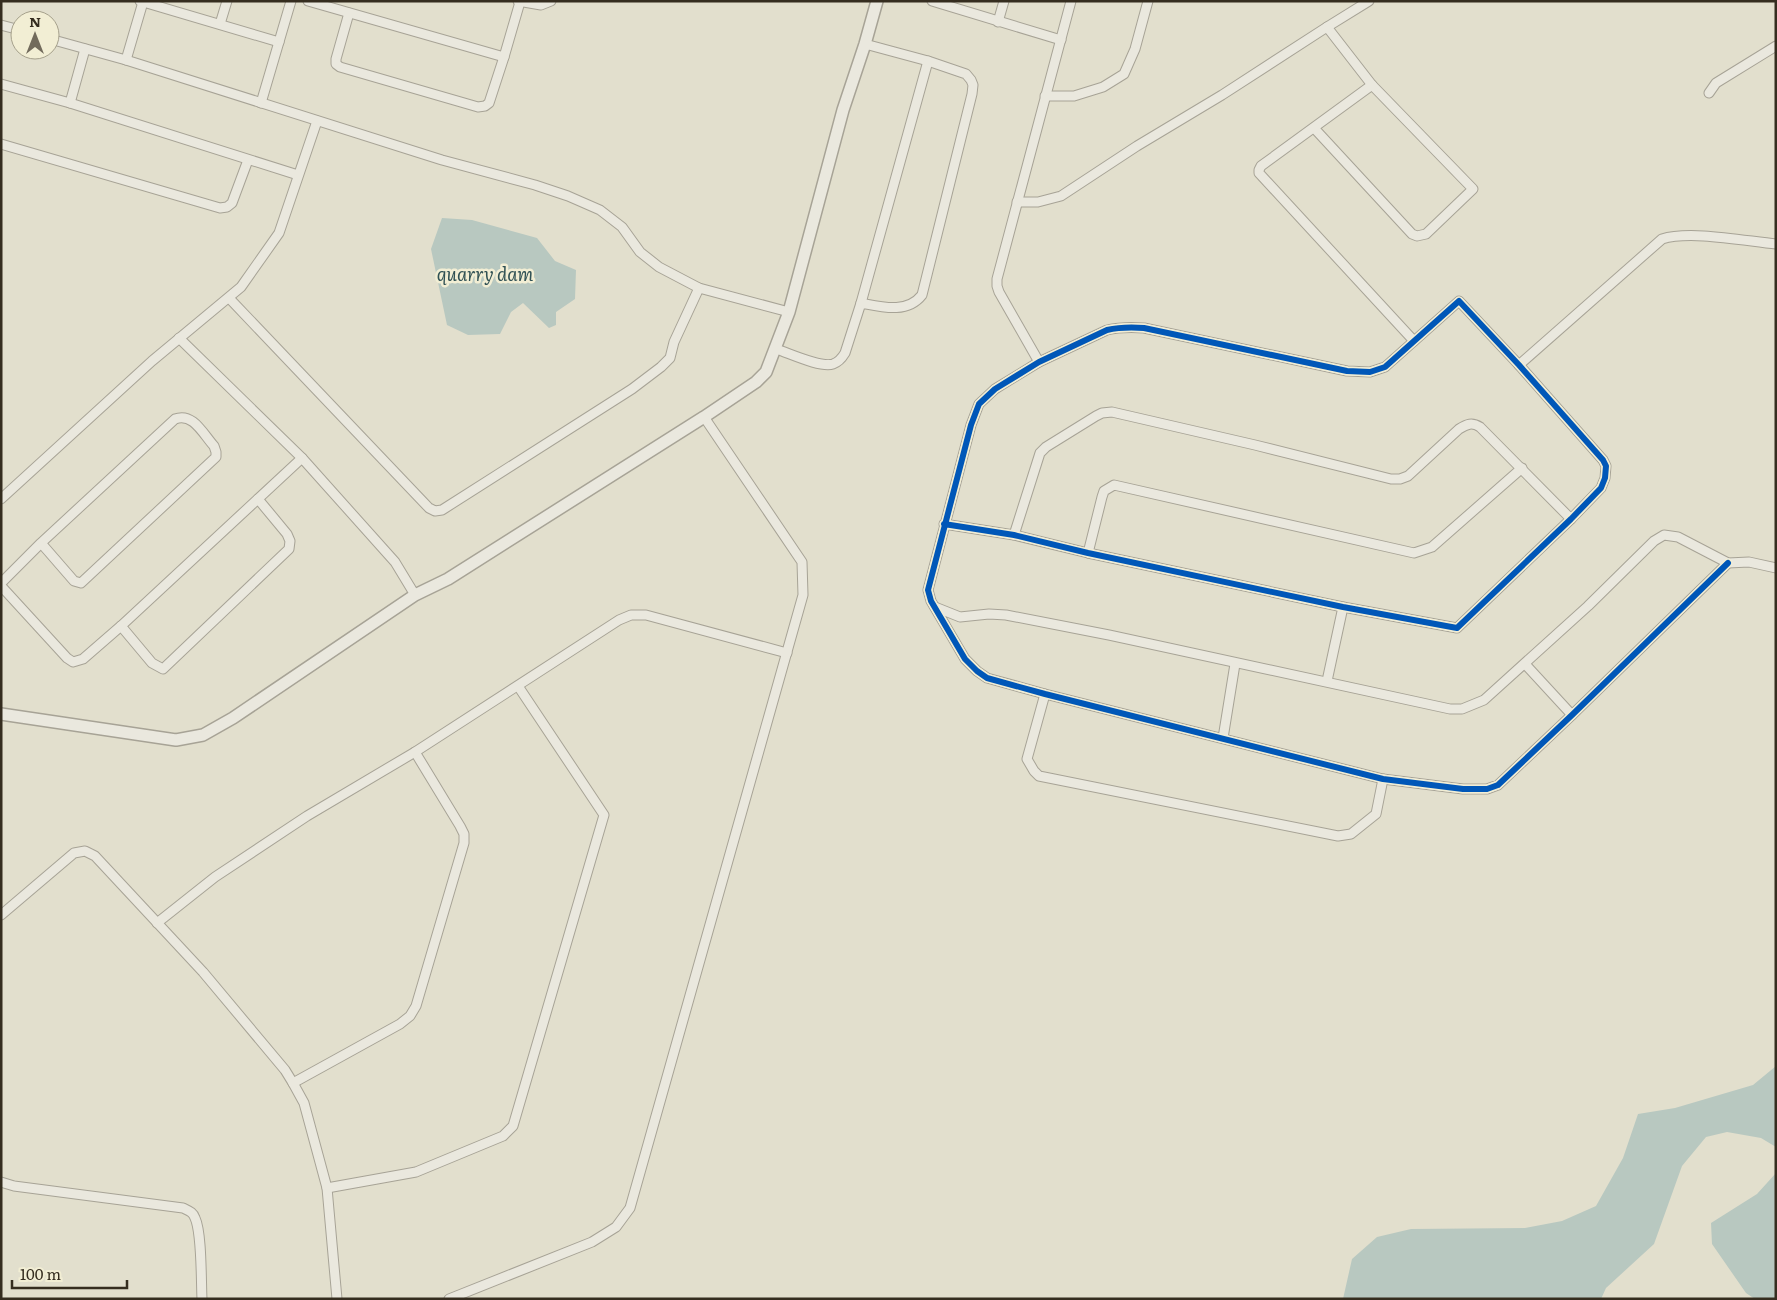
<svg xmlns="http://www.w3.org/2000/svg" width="1777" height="1300" font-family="Literata,serif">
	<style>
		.water { fill: #b8c8c0 }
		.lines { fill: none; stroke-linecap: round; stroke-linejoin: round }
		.minor-casing { stroke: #a7a396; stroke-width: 11 }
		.tertiary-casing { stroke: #a7a396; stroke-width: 14 }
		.minor { stroke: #eae8de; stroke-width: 9 }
		.tertiary { stroke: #eae8de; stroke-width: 11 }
		.cycleway-casing { stroke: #f2eed4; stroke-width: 9 }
		.cycleway { stroke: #0057b8; stroke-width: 6 }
		.labels { text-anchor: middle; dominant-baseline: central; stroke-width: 5; stroke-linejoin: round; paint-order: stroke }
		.water-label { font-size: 18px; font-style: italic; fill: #305154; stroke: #f2eed4 }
	</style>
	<rect width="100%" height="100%" fill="#e2dfcd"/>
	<!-- water -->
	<g class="water">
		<path d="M442 218 472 220 537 238 555 261 576 270 575 299 556 312V325L549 328 523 303 511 312 500 334 468 335 447 325 431 249Z"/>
		<path d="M1776 1066V1147L1761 1138 1727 1132 1706 1137 1682 1166 1654 1244 1606 1288 1601 1299H1343L1352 1259 1377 1237 1411 1229 1525 1228 1562 1221 1596 1206 1623 1158 1638 1114 1675 1108 1753 1085Z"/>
		<path d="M1776 1173V1299H1755L1746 1293 1712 1244 1711 1223 1757 1194Z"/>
	</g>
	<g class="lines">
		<defs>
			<g id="minor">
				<path d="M140 1 279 42"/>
				<path d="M308 1 504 57"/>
				<path d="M518 1 541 5 551 1"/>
				<path d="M932 1 1061 40"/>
				<path d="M349 13 336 59V64L340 67 478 107 485 106 489 103 504 57 520 2"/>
				<path d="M998 22 1004 1"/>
				<path d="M220 24 227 1"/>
				<path d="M1 25 20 30"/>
				<path d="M50 39 126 60 442 160 535 185 568 196 600 210 622 227 640 252 659 267 699 288 789 312"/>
				<path d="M126 60 143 2"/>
				<path d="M1 84 70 103 298 175"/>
				<path d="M1372 85 1261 166 1259 170V173L1414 341"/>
				<path d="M1709 93 1716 83 1776 46"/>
				<path d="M1045 96H1074L1103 87 1124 74 1135 49 1148 1"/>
				<path d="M70 103 85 49"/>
				<path d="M261 103 291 1"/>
				<path d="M1314 128 1412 234 1417 236 1426 234 1473 189 1372 85 1327 27"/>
				<path d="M1 144 220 208 227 207 232 203 248 160"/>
				<path d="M1017 202H1038L1061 196 1137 146 1222 95 1327 27 1369 1"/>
				<path d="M229 298 429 508 435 511 442 510 632 389 661 367 670 358 674 342 699 288"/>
				<path d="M861 303 928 61"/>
				<path d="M179 338 302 458"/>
				<path d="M776 349C789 353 820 368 833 364 839 362 842 358 845 353L861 303C882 307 907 314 922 295L972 94 973 85 971 80 966 74 928 61 865 44"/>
				<path d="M1039 362 999 292 997 286V279L1071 1"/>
				<path d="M1519 365 1662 239C1690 230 1745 241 1776 244"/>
				<path d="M1 499 152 361 241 287 279 233 317 121"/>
				<path d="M944 524 1014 535 1088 553 1343 607 1457 628 1571 519 1601 488 1605 478 1606 466 1603 460 1519 365 1459 301 1385 367 1370 372 1347 371 1144 328C1130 327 1120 327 1107 330L1039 362 995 389 979 404 971 425 928 590 931 601 965 659 977 671 987 678 1045 694 1383 779 1463 789H1487L1498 785 1572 715 1728 563"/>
				<path d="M1014 535 1040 453 1046 447 1096 416 1102 413 1112 412 1255 445 1391 479H1400L1408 476 1459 429C1467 424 1472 422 1480 427L1571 519"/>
				<path d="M1088 553 1102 497 1104 491 1114 485 1414 553 1432 547 1522 468"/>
				<path d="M1 583 41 543 175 419C193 412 203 434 214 446L216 452V457L81 583 74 581 41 543"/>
				<path d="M1 586 67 658 73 662 83 659 121 626 302 458 395 562 415 595"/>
				<path d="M935 607 960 617 989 614 1006 615 1109 635 1450 709H1462L1484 700 1588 606 1654 541 1664 535 1678 537 1728 563 1749 562 1776 568"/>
				<path d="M121 626 152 663 163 669 289 549 290 541 287 534 258 499"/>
				<path d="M1525 664 1572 715"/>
				<path d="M1327 681 1343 607"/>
				<path d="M1045 694 1027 759 1034 771 1039 776 1338 836 1351 834 1376 814 1383 779"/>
				<path d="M1223 738 1235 664"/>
				<path d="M1 915 74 853 85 851 95 856 203 972 285 1070 293 1083 304 1103 327 1188 337 1299"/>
				<path d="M157 923 215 877 307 816 415 752 619 620 631 615H646L787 653"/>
				<path d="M293 1083 400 1024 410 1016 416 1006 464 843V834L460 826 415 752"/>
				<path d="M1 1182 14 1186 183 1208C189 1211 193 1212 195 1218 202 1233 201 1280 202 1299"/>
				<path d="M327 1188 416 1172 503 1136 513 1126 604 815 518 686"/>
				<path d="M449 1299 592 1242 616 1227 630 1208 803 595 802 562 704 417"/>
			</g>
			<path id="tertiary" d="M1 714 176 740 203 735 233 718 415 595 448 579 704 417 756 382 766 372 789 312 843 110 865 44 877 1"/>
		</defs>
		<!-- minor casing -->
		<use href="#minor" class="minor-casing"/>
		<!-- tertiary casing -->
		<use href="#tertiary" class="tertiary-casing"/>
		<!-- minor -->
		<use href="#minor" class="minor"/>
		<!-- tertiary -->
		<use href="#tertiary" class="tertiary"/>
		<defs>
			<path id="cycleway" d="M944 524 1014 535 1088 553 1343 607 1457 628 1571 519 1601 488 1605 478 1606 466 1603 460 1519 365 1459 301 1385 367 1370 372 1347 371 1144 328C1130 327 1120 327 1107 330L1039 362 995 389 979 404 971 425 928 590 931 601 965 659 977 671 987 678 1045 694 1383 779 1463 789H1487L1498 785 1572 715 1728 563"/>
		</defs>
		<!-- cycleway casing -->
		<use href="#cycleway" class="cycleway-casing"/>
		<!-- cycleway -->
		<use href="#cycleway" class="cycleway"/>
	</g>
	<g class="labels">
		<!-- water labels -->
		<g class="water-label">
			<text x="485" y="273">quarry dam</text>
		</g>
	</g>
	<!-- border -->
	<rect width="1777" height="1300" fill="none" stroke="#352d1f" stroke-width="5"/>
	<!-- north arrow -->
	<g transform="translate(35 35)"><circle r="24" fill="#f2eed4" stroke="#a6a18c"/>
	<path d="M0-4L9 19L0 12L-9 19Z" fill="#726b5c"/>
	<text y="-8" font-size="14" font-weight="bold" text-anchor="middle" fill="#352d1f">N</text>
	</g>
	<!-- scale -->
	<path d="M12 1280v8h115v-8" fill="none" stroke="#352d1f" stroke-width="2.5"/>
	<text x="20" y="1280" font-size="15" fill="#352d1f" stroke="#f2eed4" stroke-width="4" paint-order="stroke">100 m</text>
</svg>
